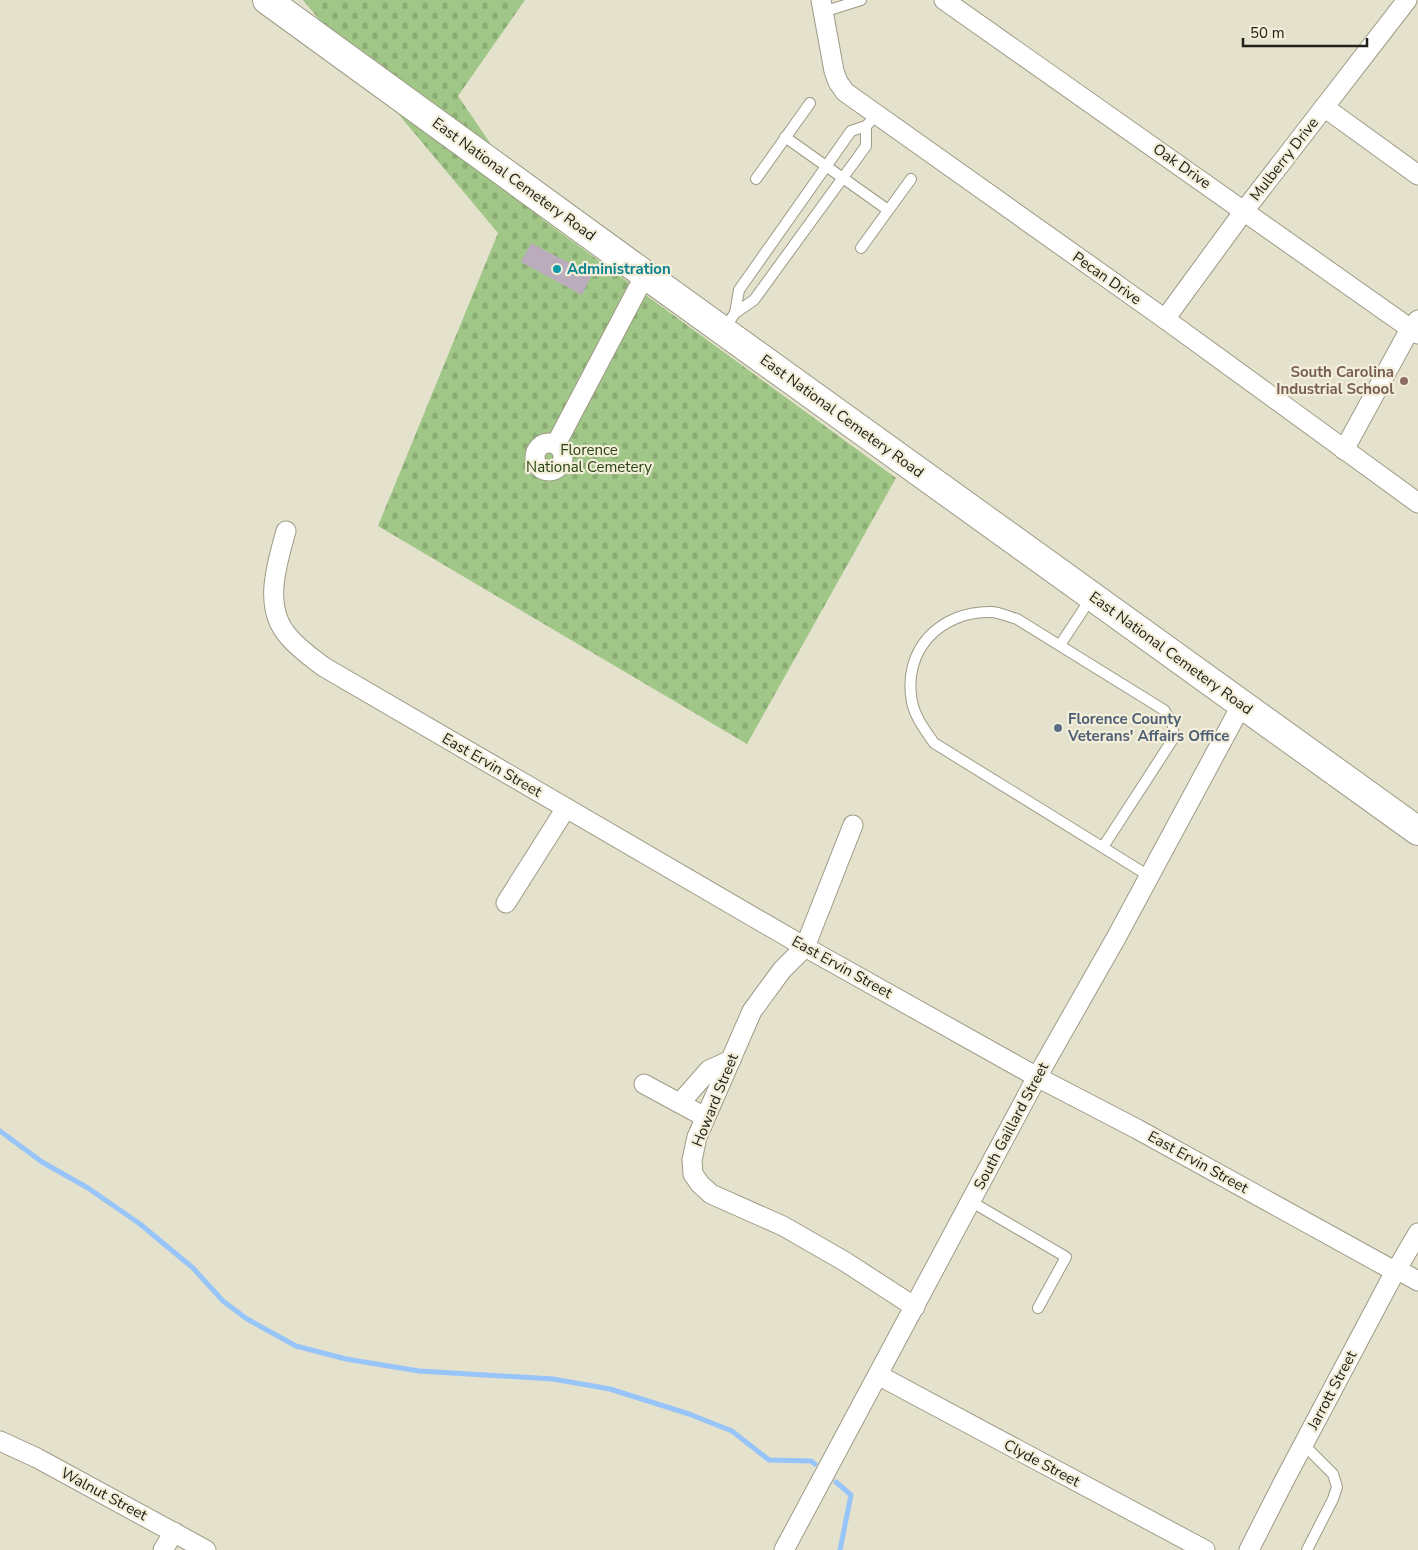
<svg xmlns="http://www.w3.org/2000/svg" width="1418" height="1550" font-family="'Nunito Sans',sans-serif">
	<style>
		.cemetery { fill: url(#cemetery-stones) }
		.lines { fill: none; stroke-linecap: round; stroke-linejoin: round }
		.stream { stroke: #98c5f9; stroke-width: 5 }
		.building { fill: #baacbc }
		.lane-casing { stroke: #9e9b87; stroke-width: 12 }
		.street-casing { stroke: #9e9b87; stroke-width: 21 }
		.secondary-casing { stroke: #9e9b87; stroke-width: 30 }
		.lane { stroke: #fff; stroke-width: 10 }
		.street { stroke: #fff; stroke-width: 19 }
		.secondary { stroke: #fff; stroke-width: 28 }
		.culture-dot { fill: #0f9aa8; stroke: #f2eed9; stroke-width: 2 }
		.education-dot { fill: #8d6e63; stroke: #f2eed9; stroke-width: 2 }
		.service-dot { fill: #5c6f8a; stroke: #f2eed9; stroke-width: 2 }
		.labels { text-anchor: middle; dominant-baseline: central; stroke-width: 4.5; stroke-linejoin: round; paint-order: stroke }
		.street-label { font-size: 15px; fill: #23221a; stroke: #f2eed9 }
		.culture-label { font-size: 15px; font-weight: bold; fill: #0d838f; stroke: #f2eed9; text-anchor: start }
		.education-label { font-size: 15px; font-weight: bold; fill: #785e54; stroke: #f2eed9; text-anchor: end }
		.park-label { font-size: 15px; fill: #284410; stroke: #f2eed9 }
		.service-label { font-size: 15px; font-weight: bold; fill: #4e5e75; stroke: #f2eed9; text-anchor: start }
	</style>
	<defs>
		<pattern id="cemetery-stones" width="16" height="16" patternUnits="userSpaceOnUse" patternTransform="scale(1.25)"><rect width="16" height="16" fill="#a0c787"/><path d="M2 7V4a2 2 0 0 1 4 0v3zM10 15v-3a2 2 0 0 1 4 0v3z" fill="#8aab74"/></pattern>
	</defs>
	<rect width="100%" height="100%" fill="#e4e1cc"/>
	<!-- cemetery -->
	<path class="cemetery" d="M303 0H525L458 96 542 219 896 478 747 744 378 526 498 233Z"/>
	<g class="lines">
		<!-- stream -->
		<g class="stream">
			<path d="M0 1131 42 1162 88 1188 140 1224 193 1268 223 1301 247 1319 296 1346 346 1359 419 1371 553 1379 610 1389 689 1414 732 1431 769 1460 811 1461 815 1464"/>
			<path d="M836 1482 851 1495 840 1550"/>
		</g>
	</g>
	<!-- building -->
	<path class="building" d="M531 243 592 275 582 295 521 262Z"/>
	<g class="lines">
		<defs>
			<g id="lane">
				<path d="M823 12 861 0"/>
				<path d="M785 137 888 210"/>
				<path d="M756 179 810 103"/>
				<path d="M861 248 911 179"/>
				<path d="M735 313 754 300 866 146V126L870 122"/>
				<path d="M724 329 735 313 739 290 851 131 866 126"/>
				<path d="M1060 645 1091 598"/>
				<path d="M1103 847 1173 739V724L1164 710 1017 619C1009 617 999 612 991 612 940 611 902 650 912 702 915 717 925 730 934 743L1149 876"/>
				<path d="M970 1201 1066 1257 1038 1308"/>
				<path d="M1303 1444 1333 1474 1337 1487 1333 1499 1307 1550"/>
			</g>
			<g id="street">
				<path d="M821 0 834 71 838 82 845 92 1165 319 1418 503"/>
				<path d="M944 0 1418 334"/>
				<path d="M1324 107 1418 175"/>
				<path d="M1165 319 1244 211 1407 0"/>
				<circle cx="549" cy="457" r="14"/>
				<path d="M556 444 645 275"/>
				<path d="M1344 450 1410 329 1418 320"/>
				<path d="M286 531C277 564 262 608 289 637 299 649 312 658 324 667L805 947 1037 1077 1137 1129 1389 1268 1396 1269 1418 1281"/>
				<path d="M853 825 805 947 782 970 752 1011 697 1137 692 1160 693 1174 700 1184 711 1194 783 1226 844 1261 915 1307"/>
				<path d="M506 903 566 808"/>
				<path d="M644 1084 705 1117"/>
				<path d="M680 1103 709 1070 731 1060"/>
				<path d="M878 1375 1205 1550"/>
				<path d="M0 1441 37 1458 206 1550"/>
				<path d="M163 1550 174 1532"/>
				<path d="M784 1550 1037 1077 1116 938 1242 704"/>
				<path d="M1249 1550 1284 1481 1390 1281 1418 1233"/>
			</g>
			<path id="secondary" d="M267 0 629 263 1418 831"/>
		</defs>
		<!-- lane casing -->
		<use href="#lane" class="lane-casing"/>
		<!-- street casing -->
		<use href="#street" class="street-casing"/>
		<!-- secondary casing -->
		<use href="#secondary" class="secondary-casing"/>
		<!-- lane -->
		<use href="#lane" class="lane"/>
		<!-- street -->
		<use href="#street" class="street"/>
		<!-- secondary -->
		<use href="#secondary" class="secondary"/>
	</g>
	<!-- markers -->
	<circle class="culture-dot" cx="557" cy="269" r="5"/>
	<circle class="education-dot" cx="1404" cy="381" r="5"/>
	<circle class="service-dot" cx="1058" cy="728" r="5"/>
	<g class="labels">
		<!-- street labels -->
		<g class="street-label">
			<text transform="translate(1284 159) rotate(-52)">Mulberry Drive</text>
			<text transform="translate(1182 166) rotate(35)">Oak Drive</text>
			<text transform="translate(514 179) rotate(36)">East National Cemetery Road</text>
			<text transform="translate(1107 278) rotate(35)">Pecan Drive</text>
			<text transform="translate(842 416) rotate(36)">East National Cemetery Road</text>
			<text transform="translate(1171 653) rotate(36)">East National Cemetery Road</text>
			<text transform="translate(492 765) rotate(30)">East Ervin Street</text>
			<text transform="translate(842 967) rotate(29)">East Ervin Street</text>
			<text transform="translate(715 1100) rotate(-68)">Howard Street</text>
			<text transform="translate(1011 1126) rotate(-62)">South Gaillard Street</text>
			<text transform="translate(1198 1162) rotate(29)">East Ervin Street</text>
			<text transform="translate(1332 1390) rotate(-62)">Jarrott Street</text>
			<text transform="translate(1042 1463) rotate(28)">Clyde Street</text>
			<text transform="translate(104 1494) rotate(28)">Walnut Street</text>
		</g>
		<!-- culture labels -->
		<g class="culture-label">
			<text x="567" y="269">Administration</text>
		</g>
		<!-- education labels -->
		<g class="education-label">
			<text x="1394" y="372">South Carolina<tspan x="1394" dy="17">Industrial School</tspan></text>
		</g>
		<!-- park labels -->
		<g class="park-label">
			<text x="589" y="450">Florence<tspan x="589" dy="17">National Cemetery</tspan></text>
		</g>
		<!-- service labels -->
		<g class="service-label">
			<text x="1068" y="719">Florence County<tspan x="1068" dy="17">Veterans' Affairs Office</tspan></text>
		</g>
	</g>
	<!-- scale -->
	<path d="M1243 38v8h124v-8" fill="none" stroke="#23221a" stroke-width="2.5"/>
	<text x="1250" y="38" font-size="15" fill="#23221a" stroke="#f2eed9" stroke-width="4" paint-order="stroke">50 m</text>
</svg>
